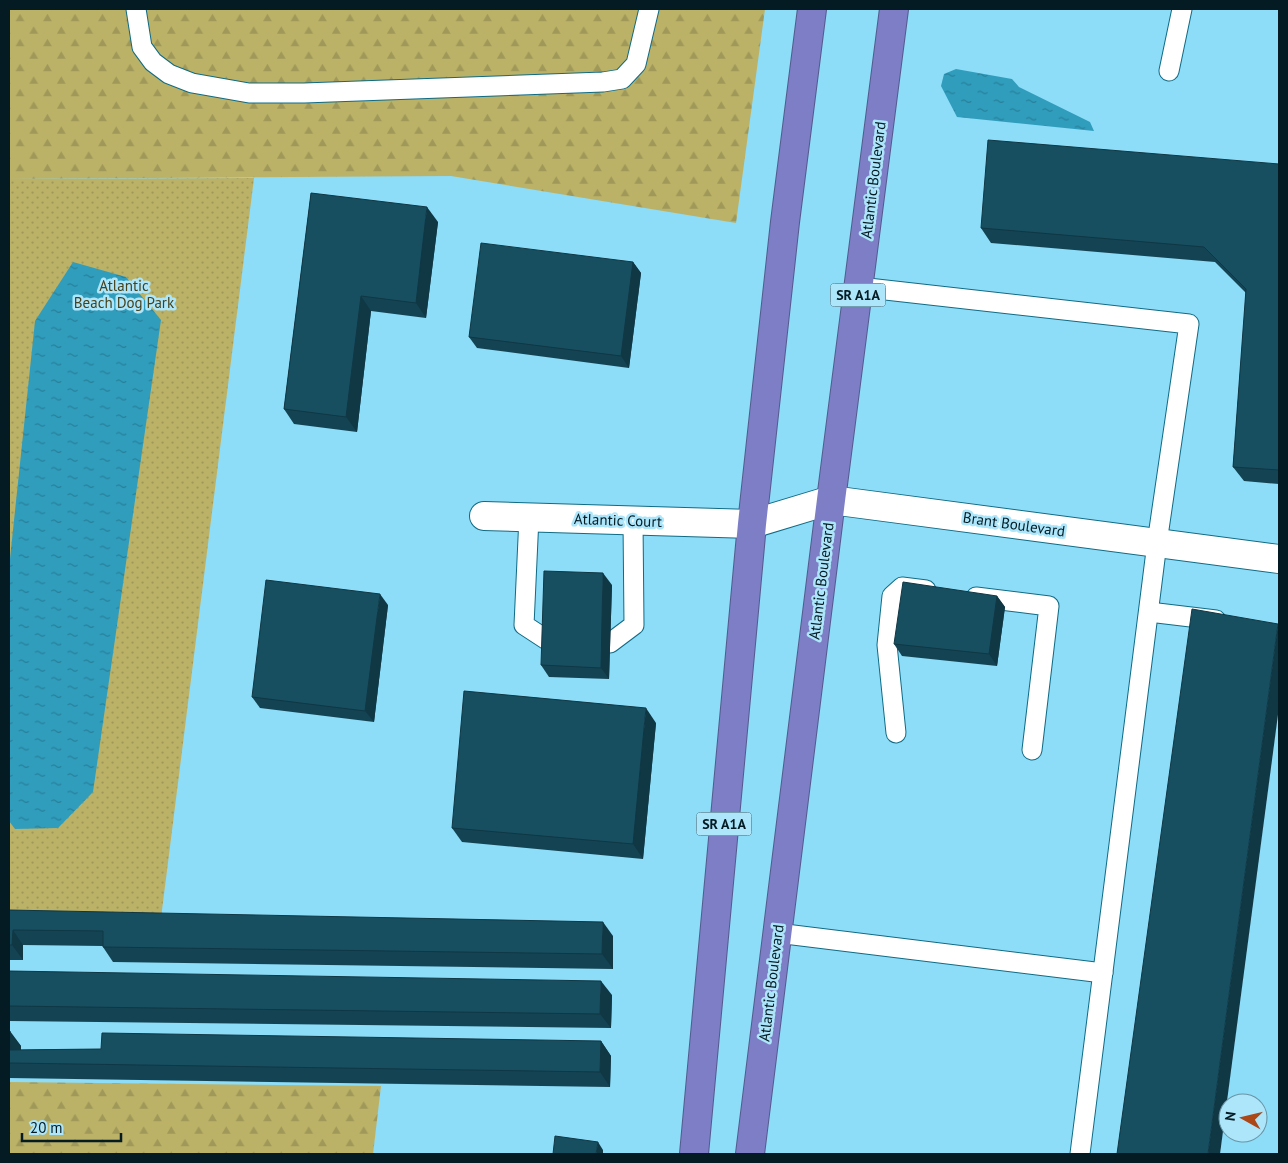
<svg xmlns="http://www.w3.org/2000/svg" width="1288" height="1163" font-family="'PT Sans',sans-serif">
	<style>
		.forest { fill: url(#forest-firs) }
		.park { fill: url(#park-dots) }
		.water { fill: url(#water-ripples) }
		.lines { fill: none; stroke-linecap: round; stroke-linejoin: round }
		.lane-casing { stroke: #106b84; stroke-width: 21 }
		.street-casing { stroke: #106b84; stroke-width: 30 }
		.highway-casing { stroke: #535b8d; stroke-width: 30 }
		.lane { stroke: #fff; stroke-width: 19 }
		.street { stroke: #fff; stroke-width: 28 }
		.highway { stroke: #7d7ec6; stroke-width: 28 }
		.wall { fill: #144453 }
		.shaded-wall { fill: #103744 }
		.building { fill: #174f61; stroke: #103744 }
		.labels { text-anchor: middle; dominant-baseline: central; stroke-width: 5; stroke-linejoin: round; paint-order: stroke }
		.shield { fill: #ade6fb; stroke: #375864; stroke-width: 1 }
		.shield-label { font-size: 14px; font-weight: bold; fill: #041b23 }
		.street-label { font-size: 15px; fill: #041b23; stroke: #ade6fb }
		.park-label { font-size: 15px; fill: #46421d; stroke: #ade6fb }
	</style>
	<defs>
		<pattern id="forest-firs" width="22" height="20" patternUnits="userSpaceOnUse" patternTransform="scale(1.25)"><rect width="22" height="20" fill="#bbb267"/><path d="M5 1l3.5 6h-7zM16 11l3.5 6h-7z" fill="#9f9859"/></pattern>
		<pattern id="park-dots" width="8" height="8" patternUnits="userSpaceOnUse" patternTransform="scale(1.25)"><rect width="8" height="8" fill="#bbb267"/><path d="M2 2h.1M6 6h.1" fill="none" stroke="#9f9859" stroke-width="1.8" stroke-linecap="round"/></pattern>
		<pattern id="water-ripples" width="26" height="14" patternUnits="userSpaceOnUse" patternTransform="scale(1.25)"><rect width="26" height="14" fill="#309dbd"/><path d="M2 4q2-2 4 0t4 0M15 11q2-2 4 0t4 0" fill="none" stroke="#277f99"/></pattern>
	</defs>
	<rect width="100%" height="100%" fill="#8ddcf8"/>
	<!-- forest -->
	<g class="forest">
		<path d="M9 9H765L736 223 451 176 9 179Z"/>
		<path d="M9 1082 381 1086 373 1154H9Z"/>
	</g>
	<!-- park -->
	<path class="park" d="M254 178 160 926 9 923V179Z"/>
	<!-- water -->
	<g class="water">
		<path d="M956 69 1012 79 1019 87 1090 122 1094 131 957 117 941 86 944 74Z"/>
		<path d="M73 262 126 277 161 320 93 792 58 828 15 829 9 821V568L35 321Z"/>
	</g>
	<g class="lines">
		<defs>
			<g id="lane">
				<path d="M136 9 142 47 153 62 169 74 192 83 249 93H304L603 82 622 79 636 64 649 9"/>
				<path d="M1169 71 1182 9"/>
				<path d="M859 287 1189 324 1157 543 1080 1154"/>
				<path d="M529 517 524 625 550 642"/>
				<path d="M976 597 1049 606 1032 750"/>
				<path d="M1149 612 1216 620"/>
				<path d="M610 643 634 625 633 521"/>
				<path d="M896 733 887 645 892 596 902 587 926 590"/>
				<path d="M777 933 1103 973"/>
			</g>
			<path id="street" d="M484 516 752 524 831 500 1279 559"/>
			<g id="highway">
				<path d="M694 1154 752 524 785 222 812 9"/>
				<path d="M750 1154 831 500 894 9"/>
			</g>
		</defs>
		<!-- lane casing -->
		<use href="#lane" class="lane-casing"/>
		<!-- street casing -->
		<use href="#street" class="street-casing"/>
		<!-- highway casing -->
		<use href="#highway" class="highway-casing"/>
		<!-- lane -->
		<use href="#lane" class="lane"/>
		<!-- street -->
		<use href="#street" class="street"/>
		<!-- highway -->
		<use href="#highway" class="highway"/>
	</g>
	<!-- wall -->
	<g class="wall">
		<path d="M1279 164V484L1244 481 1233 467 1246 293 1215 262 991 243 981 228Z"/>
		<path d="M311 193 438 222 426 318 371 311 357 432 294 424 284 409Z"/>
		<path d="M633 262 641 273 629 368 477 348 469 337Z"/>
		<path d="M612 585 609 679 549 677 541 665Z"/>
		<path d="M997 596 1005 607 997 666 902 656 894 644Z"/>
		<path d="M388 605 374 722 260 708 252 697Z"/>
		<path d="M656 723 643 859 462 842 452 828Z"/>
		<path d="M9 910 613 936V969L113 962 103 947V946L23 945V960H9Z"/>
		<path d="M9 971 612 995 611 1028 9 1021Z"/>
		<path d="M9 1031 21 1046V1050L101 1049 601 1041 611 1056 610 1087 9 1078Z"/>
	</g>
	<!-- shaded-wall -->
	<g class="shaded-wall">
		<path d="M427 207 438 222 426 318 416 303Z"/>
		<path d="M633 262 641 273 629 368 621 356Z"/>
		<path d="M361 296 371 311 357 432 346 417Z"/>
		<path d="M603 573 612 585 609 679 601 668Z"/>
		<path d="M380 594 388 605 374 722 365 711Z"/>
		<path d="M997 596 1005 607 997 666 989 654Z"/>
		<path d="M1278 624 1279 626V707L1220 1154H1208Z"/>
		<path d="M646 708 656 723 643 859 633 844Z"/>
		<path d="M603 922 613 936V969L602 954Z"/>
		<path d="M13 930 23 945V960L12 945Z"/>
		<path d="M601 981 612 995 611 1028 600 1014Z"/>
		<path d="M10 1031 21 1046 20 1064 10 1050Z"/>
		<path d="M601 1041 611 1056 610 1087 600 1072Z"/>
		<path d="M598 1142 603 1150V1154H596Z"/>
	</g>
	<!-- building -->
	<g class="building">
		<path d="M988 140 1279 164V470L1233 467 1246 289 1204 247 981 228Z"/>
		<path d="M311 193 427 207 416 303 361 296 346 417 284 409Z"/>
		<path d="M481 243 633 262 621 356 469 337Z"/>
		<path d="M544 571 603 573 601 668 541 665Z"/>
		<path d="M266 580 380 594 365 711 252 697Z"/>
		<path d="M903 582 997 596 989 654 894 644Z"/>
		<path d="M1192 609 1278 624 1208 1154H1117Z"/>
		<path d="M464 691 646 708 633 844 452 828Z"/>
		<path d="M9 910 603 922 602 954 103 947V931L13 930 12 945H9Z"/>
		<path d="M9 971 601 981 600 1014 9 1006Z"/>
		<path d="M9 1031H10V1050L101 1049 102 1033 601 1041 600 1072 9 1063Z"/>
		<path d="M555 1136 598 1142 596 1154H553Z"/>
	</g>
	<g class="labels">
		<!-- shield labels -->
		<g class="shield">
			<rect x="830.5" y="283.5" width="55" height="23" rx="4"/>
			<rect x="696.5" y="812.5" width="55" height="23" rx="4"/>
		</g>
		<g class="shield-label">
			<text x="858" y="295">SR A1A</text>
			<text x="724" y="824">SR A1A</text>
		</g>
		<!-- street labels -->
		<g class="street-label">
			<text transform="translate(873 180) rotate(-83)">Atlantic Boulevard</text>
			<text transform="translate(618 520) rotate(2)">Atlantic Court</text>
			<text transform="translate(1014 524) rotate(8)">Brant Boulevard</text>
			<text transform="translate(821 581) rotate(-83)">Atlantic Boulevard</text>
			<text transform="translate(771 983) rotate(-83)">Atlantic Boulevard</text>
		</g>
		<!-- park labels -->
		<g class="park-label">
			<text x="124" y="285">Atlantic<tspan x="124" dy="17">Beach Dog Park</tspan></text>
		</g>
	</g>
	<!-- border -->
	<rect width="1288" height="1163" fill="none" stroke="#041b23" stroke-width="20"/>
	<!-- north arrow -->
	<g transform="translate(1243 1118) rotate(278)"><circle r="24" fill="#ade6fb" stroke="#6995a5"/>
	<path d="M0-4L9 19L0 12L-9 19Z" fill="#ac4717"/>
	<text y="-8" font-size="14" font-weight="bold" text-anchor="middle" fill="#041b23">N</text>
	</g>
	<!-- scale -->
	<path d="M22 1133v8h99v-8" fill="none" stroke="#041b23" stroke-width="2.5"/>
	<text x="30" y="1133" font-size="15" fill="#041b23" stroke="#ade6fb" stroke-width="4" paint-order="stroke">20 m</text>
</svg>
